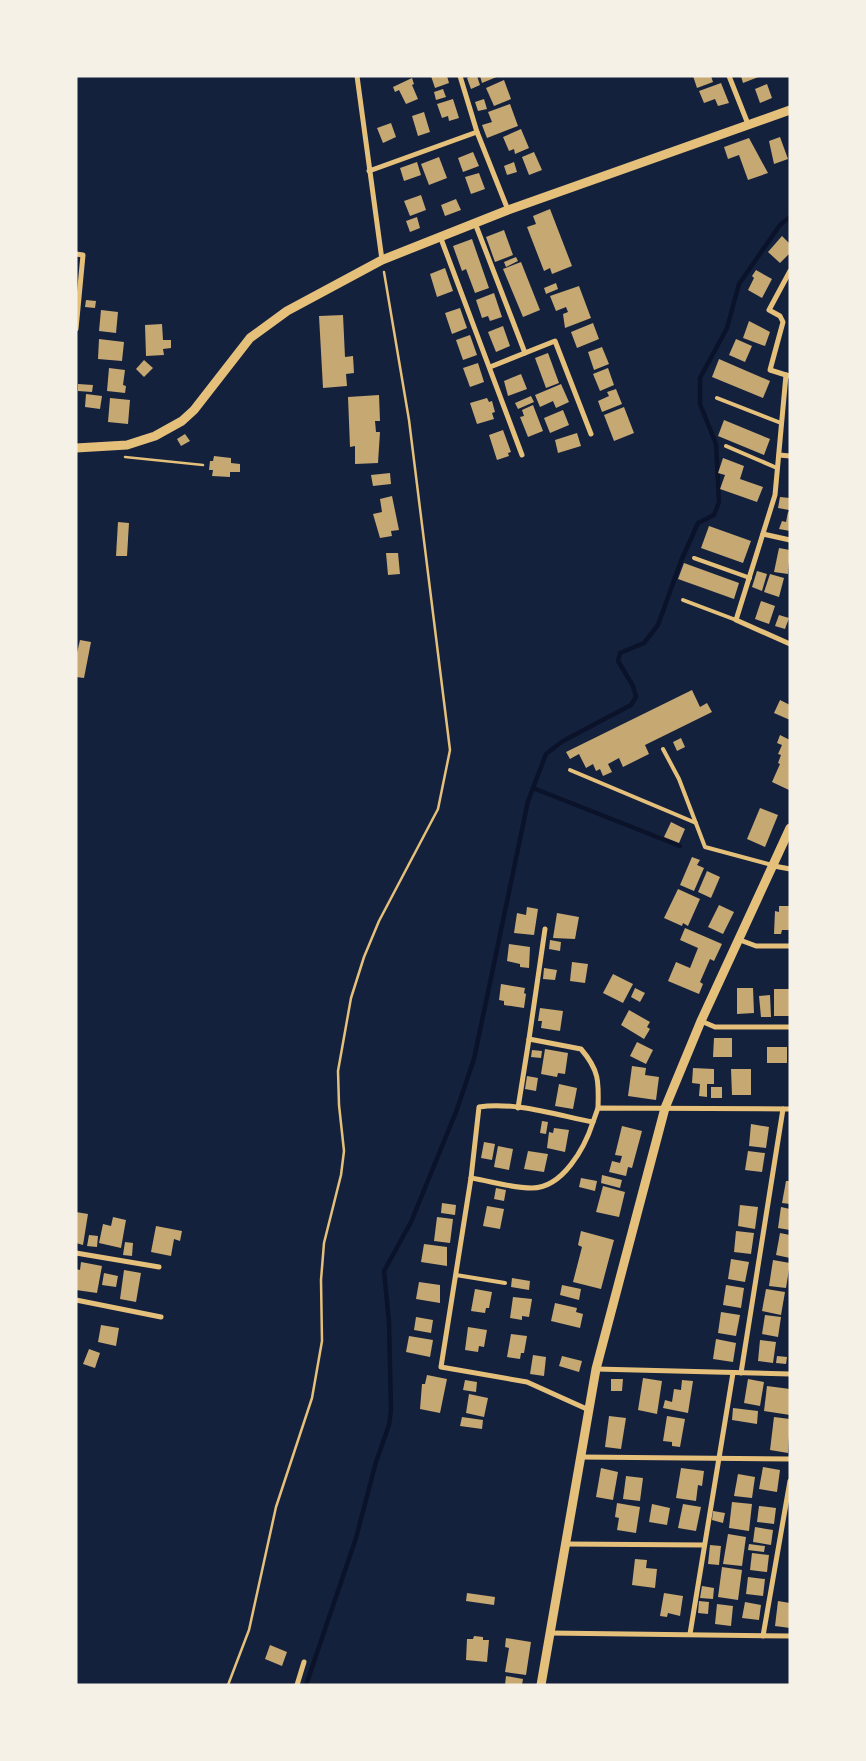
<svg xmlns="http://www.w3.org/2000/svg" width="866" height="1761" font-family="'Open Sans',sans-serif">
	<style>
		.lines { fill: none; stroke-linecap: round; stroke-linejoin: round }
		.stream { stroke: #0b132b; stroke-width: 4.5 }
		.building { fill: #c6a872 }
		.path { stroke: #e5c07b; stroke-width: 2.5 }
		.service { stroke: #e5c07b; stroke-width: 4 }
		.minor { stroke: #e5c07b; stroke-width: 5 }
		.tertiary { stroke: #e5c07b; stroke-width: 9 }
	</style>
	<rect width="100%" height="100%" fill="#14213d"/>
	<g class="lines">
		<!-- stream -->
		<g class="stream">
			<path d="M533 788 680 846"/>
			<path d="M306 1685 356 1538 376 1462 389 1425 391 1410 389 1322 384 1271 411 1222 456 1112 474 1059 528 801 546 754 563 741 631 705 636 697 633 686 618 661 620 653 644 643 658 625 681 561 698 523 714 515 719 502 716 444 700 404V378L727 328 739 284 780 225 790 217"/>
		</g>
	</g>
	<!-- building -->
	<g class="building">
		<path d="M431 76H447L449 83 435 88Z"/>
		<path d="M472 76H477L480 85 471 89 467 78Z"/>
		<path d="M480 76H499L482 83Z"/>
		<path d="M693 76H711L713 82 697 88Z"/>
		<path d="M741 76H761L743 83Z"/>
		<path d="M412 78 414 84 412 85 418 99 406 104 399 90 395 92 393 87Z"/>
		<path d="M504 80 511 99 494 106 486 88Z"/>
		<path d="M721 83 729 103 718 106 715 99 704 103 699 91Z"/>
		<path d="M767 84 772 98 760 103 755 89Z"/>
		<path d="M443 89 446 97 436 100 434 92Z"/>
		<path d="M453 99 459 118 449 121 448 116 442 118 437 104Z"/>
		<path d="M484 99 487 109 478 111 475 102Z"/>
		<path d="M510 104 518 126 487 138 482 125 492 122 488 112Z"/>
		<path d="M424 112 430 132 418 136 412 116Z"/>
		<path d="M391 123 396 137 383 143 377 128Z"/>
		<path d="M521 129 529 148 515 154 514 149 509 151 503 137Z"/>
		<path d="M780 137 788 159 774 164 769 141Z"/>
		<path d="M749 138 768 173 748 180 739 155 728 159 724 147Z"/>
		<path d="M473 152 479 166 463 172 458 158Z"/>
		<path d="M534 152 542 170 529 175 522 157Z"/>
		<path d="M439 157 447 178 429 185 421 164Z"/>
		<path d="M417 162 421 175 404 181 400 168Z"/>
		<path d="M514 162 517 172 507 175 504 166Z"/>
		<path d="M479 173 485 189 471 194 465 177Z"/>
		<path d="M421 195 426 210 410 216 404 201Z"/>
		<path d="M456 199 461 210 445 216 441 205Z"/>
		<path d="M550 209 572 266 552 274 550 268 544 271 527 227 536 224 533 216Z"/>
		<path d="M417 217 420 228 410 232 406 221Z"/>
		<path d="M504 230 513 255 495 262 486 237Z"/>
		<path d="M782 236 790 244V253L780 263 768 252Z"/>
		<path d="M472 239 489 288 475 293 466 269 462 271 453 246Z"/>
		<path d="M516 257 518 261 506 267 504 262Z"/>
		<path d="M521 262 540 310 523 317 503 269Z"/>
		<path d="M445 268 453 291 437 297 430 274Z"/>
		<path d="M756 270 772 279 762 298 748 290 754 278 752 276Z"/>
		<path d="M556 283 558 289 546 294 544 288Z"/>
		<path d="M579 286 591 318 565 328 563 314 568 312 566 307 556 311 550 296Z"/>
		<path d="M494 293 502 317 490 321 488 316 482 318 476 300Z"/>
		<path d="M86 300 96 301 95 308 85 307Z"/>
		<path d="M460 308 467 328 452 334 445 313Z"/>
		<path d="M101 310 118 312 116 333 99 331Z"/>
		<path d="M343 315 345 357 353 356 354 373 346 374 347 386 323 388 319 316Z"/>
		<path d="M749 321 770 332 765 346 743 338Z"/>
		<path d="M593 323 599 339 577 348 571 332Z"/>
		<path d="M162 324 163 340H171V348L163 349 164 355 146 356 145 325Z"/>
		<path d="M503 326 510 346 496 352 488 332Z"/>
		<path d="M470 335 477 355 463 360 456 340Z"/>
		<path d="M99 339 124 342 122 361 98 359Z"/>
		<path d="M736 339 752 346 745 362 729 355Z"/>
		<path d="M602 347 609 364 594 370 588 352Z"/>
		<path d="M548 353 559 383 546 388 535 358Z"/>
		<path d="M719 359 770 381 763 398 712 377Z"/>
		<path d="M144 360 153 368 144 377 136 369Z"/>
		<path d="M478 363 484 382 470 387 463 368Z"/>
		<path d="M109 368 125 370 123 385 126 386 125 393 107 391Z"/>
		<path d="M608 368 614 385 600 391 593 374Z"/>
		<path d="M521 374 527 389 508 396 504 381Z"/>
		<path d="M78 384 93 385 92 392 78 391Z"/>
		<path d="M561 384 569 402 556 408 553 401 540 407 535 395Z"/>
		<path d="M616 389 622 404 602 412 598 401 609 396 607 392Z"/>
		<path d="M86 394 102 396 100 409 85 407Z"/>
		<path d="M379 395 380 421H375L376 432H380L378 463 355 464V446L350 447 348 397Z"/>
		<path d="M531 396 534 402 518 409 515 403Z"/>
		<path d="M110 398 130 400 128 424 108 422Z"/>
		<path d="M487 398 489 402 492 401 495 412 492 413 494 419 477 424 470 403Z"/>
		<path d="M533 405 543 431 528 437 520 417 524 416 522 410Z"/>
		<path d="M624 407 634 433 614 441 604 415Z"/>
		<path d="M563 410 569 425 550 433 544 418Z"/>
		<path d="M724 420 770 439 764 455 718 436Z"/>
		<path d="M503 430 511 452 508 453 509 456 497 460 489 435Z"/>
		<path d="M577 433 581 446 558 453 555 440Z"/>
		<path d="M185 434 190 441 181 446 177 439Z"/>
		<path d="M214 456 231 458V463L240 464V472H230V477L212 476 213 470H209L210 461H213Z"/>
		<path d="M723 458 744 466 740 479 763 487 757 502 720 489 725 475 718 473Z"/>
		<path d="M390 473 391 484 373 486 371 475Z"/>
		<path d="M392 496 399 530 391 531 392 536 380 538 373 514 382 512 380 499Z"/>
		<path d="M780 497 790 498 789 510 778 508Z"/>
		<path d="M788 512 790 513V531L779 529 782 521 786 522Z"/>
		<path d="M118 522 129 523 127 556H116Z"/>
		<path d="M709 526 751 541 743 563 701 548Z"/>
		<path d="M779 548 790 550 788 574 774 572Z"/>
		<path d="M386 553H398L400 574 388 575Z"/>
		<path d="M684 563 739 583 734 599 678 579Z"/>
		<path d="M757 571 767 574 762 591 752 587Z"/>
		<path d="M770 574 784 578 779 597 764 592Z"/>
		<path d="M761 601 775 606 769 624 755 619Z"/>
		<path d="M779 615 789 618 785 629 775 626Z"/>
		<path d="M80 640 91 642 84 678 76 677V657Z"/>
		<path d="M692 690 700 707 707 703 712 712 645 745 649 754 623 767 619 758 608 764 612 772 603 776 600 769 596 771 593 764 586 768 579 754 570 759 566 752Z"/>
		<path d="M780 700 790 705V720L774 713Z"/>
		<path d="M780 735 790 740 789 790 772 782 780 764 778 763 781 755 778 754 782 745 777 743Z"/>
		<path d="M681 738 685 747 677 751 673 742Z"/>
		<path d="M760 808 778 815 765 847 747 839Z"/>
		<path d="M671 822 685 829 679 843 664 837Z"/>
		<path d="M692 857 700 860 697 865 704 868 694 891 680 885Z"/>
		<path d="M707 871 720 877 711 898 698 892Z"/>
		<path d="M678 889 700 899 688 926 683 923 682 926 664 918Z"/>
		<path d="M719 905 734 912 723 934 708 927Z"/>
		<path d="M779 906H790V930H782L781 934H774L775 911 779 912Z"/>
		<path d="M527 907 538 909 534 935 514 933 517 913 526 915Z"/>
		<path d="M557 913 579 917 575 939 553 938Z"/>
		<path d="M685 928 722 944 714 961 710 959 700 982 703 984 699 994 668 981 676 962 690 968 698 948 680 940Z"/>
		<path d="M550 940 561 942 560 951 549 949Z"/>
		<path d="M509 944 530 947 529 968 520 967V964L507 961Z"/>
		<path d="M572 962 588 964 585 983 570 981Z"/>
		<path d="M544 968 557 970 555 980 543 979Z"/>
		<path d="M613 974 633 984 623 1003 603 993Z"/>
		<path d="M501 984 525 988 524 993 526 994 524 1008 504 1005V1001L499 1000Z"/>
		<path d="M635 988 645 993 640 1002 631 997Z"/>
		<path d="M737 988H753L754 1013 737 1014Z"/>
		<rect x="774" y="989" width="16" height="27"/>
		<path d="M770 995 771 1017H761L759 996Z"/>
		<path d="M540 1008 563 1011 560 1031 541 1028 542 1021H538Z"/>
		<path d="M629 1010 650 1022 647 1027 650 1029 644 1039 621 1025Z"/>
		<path d="M714 1038H732V1057H713Z"/>
		<path d="M637 1042 653 1050 646 1064 630 1056Z"/>
		<rect x="767" y="1047" width="20" height="16"/>
		<path d="M545 1049 568 1053 565 1074 558 1073 557 1077 541 1074Z"/>
		<path d="M532 1050 542 1051 541 1058 531 1057Z"/>
		<path d="M632 1066 646 1068 645 1075 659 1077 656 1100 628 1096Z"/>
		<path d="M693 1068 714 1069V1084H707V1097L699 1096 700 1084 692 1083Z"/>
		<path d="M731 1069H751V1095H732Z"/>
		<path d="M527 1076 538 1078 536 1091 525 1089Z"/>
		<path d="M559 1084 577 1088 573 1109 555 1106Z"/>
		<rect x="711" y="1087" width="11" height="11"/>
		<path d="M542 1121 548 1122 546 1134 540 1133Z"/>
		<path d="M751 1124 769 1127 766 1148 749 1146Z"/>
		<path d="M622 1126 642 1131 632 1168 628 1167 626 1176 609 1172 612 1161 620 1163 622 1156 615 1155Z"/>
		<path d="M554 1128 569 1130 565 1152 547 1148 549 1132 553 1133Z"/>
		<path d="M484 1142 495 1144 492 1160 481 1158Z"/>
		<path d="M498 1146 513 1149 509 1170 494 1167Z"/>
		<path d="M528 1151 548 1154 544 1172 524 1169Z"/>
		<path d="M748 1151 765 1153 762 1172 745 1170Z"/>
		<path d="M602 1175 622 1180 620 1188 601 1183Z"/>
		<path d="M581 1178 597 1181 595 1191 579 1187Z"/>
		<path d="M786 1181H790V1204L782 1203Z"/>
		<path d="M603 1186 625 1192 619 1217 596 1212Z"/>
		<path d="M496 1188 506 1190 504 1201 494 1199Z"/>
		<path d="M442 1203 456 1205 455 1215 441 1213Z"/>
		<path d="M740 1205 758 1207 755 1229 738 1226Z"/>
		<path d="M487 1206 504 1209 500 1229 483 1226Z"/>
		<path d="M781 1207 790 1209V1230L778 1228Z"/>
		<path d="M76 1212 88 1214 83 1245 76 1243Z"/>
		<path d="M113 1217 126 1220 121 1248 99 1243 103 1224 111 1226Z"/>
		<path d="M437 1217 453 1219 450 1243 434 1241Z"/>
		<path d="M156 1226 182 1231 180 1241 174 1239 171 1256 151 1252Z"/>
		<path d="M581 1231 614 1240 601 1289 573 1282 582 1247 578 1245Z"/>
		<path d="M736 1231 754 1233 751 1254 734 1252Z"/>
		<path d="M780 1233 790 1235V1258L776 1255Z"/>
		<path d="M89 1235 98 1236 97 1247 87 1246Z"/>
		<path d="M125 1242 133 1243 132 1256 123 1255Z"/>
		<path d="M424 1244 447 1247V1266L421 1262Z"/>
		<path d="M731 1259 749 1262 745 1282 728 1279Z"/>
		<path d="M773 1260 790 1263 786 1288 769 1286Z"/>
		<path d="M81 1262 102 1266 97 1293 76 1290V1269L80 1270Z"/>
		<path d="M124 1270 141 1273 136 1302 120 1299Z"/>
		<path d="M104 1273 118 1276 116 1287 102 1285Z"/>
		<path d="M512 1278 530 1281 529 1290 511 1287Z"/>
		<path d="M419 1282 440 1285V1303L416 1299Z"/>
		<path d="M562 1285 581 1289 579 1300 560 1295Z"/>
		<path d="M726 1285 744 1288 741 1308 723 1305Z"/>
		<path d="M475 1289 492 1292 489 1308H486L485 1313 471 1311Z"/>
		<path d="M766 1289 785 1292 781 1315 762 1311Z"/>
		<path d="M513 1297 532 1299 529 1317 522 1316V1320L510 1318Z"/>
		<path d="M555 1303 577 1308 576 1312 583 1314 580 1328 551 1321Z"/>
		<path d="M721 1312 740 1315 736 1336 718 1333Z"/>
		<path d="M765 1315 781 1317 778 1337 762 1334Z"/>
		<path d="M416 1317 433 1320 431 1333 414 1330Z"/>
		<path d="M101 1325 119 1328 116 1346 98 1342Z"/>
		<path d="M468 1327 487 1330 484 1347 479 1346 478 1352 465 1350Z"/>
		<path d="M511 1334 527 1336 524 1353H521L520 1359 507 1357Z"/>
		<path d="M409 1336 433 1340 430 1357 406 1352Z"/>
		<path d="M716 1339 736 1343 733 1362 713 1359Z"/>
		<path d="M760 1340 776 1342 773 1363 758 1361Z"/>
		<path d="M89 1349 100 1353 95 1368 83 1364Z"/>
		<path d="M533 1355 546 1357 544 1376 530 1374Z"/>
		<path d="M562 1356 582 1361 579 1372 559 1366Z"/>
		<path d="M777 1356 787 1357 786 1364 776 1363Z"/>
		<path d="M427 1375 447 1379 440 1413 420 1409 422 1384H425Z"/>
		<path d="M643 1378 662 1381 657 1414 638 1410Z"/>
		<path d="M611 1379H623L622 1391H611Z"/>
		<path d="M748 1379 764 1382 760 1406 744 1403Z"/>
		<path d="M465 1380 477 1382 476 1392 463 1390Z"/>
		<path d="M682 1380 693 1381 688 1413 663 1408 665 1400 672 1402 674 1389 681 1390Z"/>
		<path d="M767 1386 790 1389V1415L764 1411Z"/>
		<path d="M469 1394 488 1398 484 1417 466 1413Z"/>
		<path d="M733 1408 758 1411 757 1424 732 1420Z"/>
		<path d="M609 1416 626 1418 621 1449 605 1447Z"/>
		<path d="M667 1416 685 1419 680 1447 672 1446V1442L663 1441Z"/>
		<path d="M462 1417 483 1420 482 1429 460 1426Z"/>
		<path d="M774 1417 790 1419 788 1453 770 1450Z"/>
		<path d="M763 1467 780 1470 777 1492 759 1489Z"/>
		<path d="M601 1468 618 1472 613 1500 596 1497Z"/>
		<path d="M681 1468 704 1471 702 1486 698 1485 696 1501 676 1498Z"/>
		<path d="M738 1474 755 1477 752 1498 734 1496Z"/>
		<path d="M626 1476 643 1478 640 1501 623 1499Z"/>
		<path d="M732 1502 752 1504 749 1531 729 1528Z"/>
		<path d="M617 1503 640 1507 636 1533 617 1530 619 1518 615 1517Z"/>
		<path d="M652 1504 670 1508 667 1525 649 1522Z"/>
		<path d="M683 1504 701 1507 696 1531 678 1528Z"/>
		<path d="M759 1506 776 1508 774 1524 757 1522Z"/>
		<path d="M713 1511 725 1513 723 1523 712 1520Z"/>
		<path d="M755 1527 773 1530 771 1545 753 1542Z"/>
		<path d="M728 1534 746 1537 742 1566 723 1564Z"/>
		<path d="M749 1544 765 1546 764 1552 748 1550Z"/>
		<path d="M710 1545 721 1546 719 1565 708 1564Z"/>
		<path d="M752 1553 769 1555 767 1572 750 1570Z"/>
		<path d="M635 1559 647 1560 646 1568 657 1569 655 1588 632 1585Z"/>
		<path d="M722 1567 742 1570 738 1600 718 1597Z"/>
		<path d="M748 1577 765 1579 763 1596 746 1594Z"/>
		<path d="M702 1586 714 1588 713 1599 700 1598Z"/>
		<path d="M467 1593 495 1597 494 1605 466 1601Z"/>
		<path d="M664 1593 683 1596 680 1616 668 1613 667 1617 660 1616Z"/>
		<path d="M699 1601 709 1602 708 1614 698 1613Z"/>
		<path d="M778 1601 790 1603V1628L775 1626Z"/>
		<path d="M745 1602 761 1605 759 1620 742 1618Z"/>
		<path d="M717 1604 733 1606 731 1626 715 1624Z"/>
		<path d="M474 1636 483 1637V1640H489L487 1662 466 1660 467 1639H473Z"/>
		<path d="M506 1638 531 1642 526 1675 505 1672 509 1648 505 1647Z"/>
		<path d="M270 1645 287 1652 282 1666 265 1659Z"/>
		<path d="M506 1676 523 1679 522 1685H505Z"/>
	</g>
	<g class="lines">
		<!-- path -->
		<g class="path">
			<path d="M125 457 203 465"/>
			<path d="M228 1685 249 1630 276 1507 312 1398 322 1341 321 1280 324 1243 341 1175 344 1151 339 1105 338 1071 351 998 364 957 379 921 438 809 450 750 409 420 384 272"/>
		</g>
		<!-- service -->
		<g class="service">
			<path d="M717 398 781 423"/>
			<path d="M726 446 777 468"/>
			<path d="M694 558 750 578"/>
			<path d="M683 600 736 620"/>
			<path d="M663 749 679 779 705 847 772 865"/>
			<path d="M570 770 696 823"/>
			<path d="M456 1275 505 1283"/>
		</g>
		<!-- minor -->
		<g class="minor">
			<path d="M357 76 382 260"/>
			<path d="M460 76 477 132 508 210"/>
			<path d="M729 76 748 124"/>
			<path d="M369 171 477 132"/>
			<path d="M475 223 525 353"/>
			<path d="M440 236 522 455"/>
			<path d="M76 254 83 255 76 329"/>
			<path d="M490 367 555 341 591 434"/>
			<path d="M786 375 770 370 783 322 780 316 769 310 790 271"/>
			<path d="M790 376 786 375 775 495 736 620 790 644"/>
			<path d="M779 455 790 456"/>
			<path d="M763 534 790 540"/>
			<path d="M774 866 790 869"/>
			<path d="M740 940 756 946H790"/>
			<path d="M701 1021 715 1027H790"/>
			<path d="M529 1039 545 929"/>
			<path d="M518 1108 529 1039 581 1049C599 1070 599 1081 598 1108"/>
			<path d="M471 1178C490 1181 512 1188 532 1188 563 1188 585 1147 593 1122"/>
			<path d="M76 1253 159 1267"/>
			<path d="M76 1300 161 1317"/>
			<path d="M596 1369 790 1374"/>
			<path d="M741 1373 783 1109"/>
			<path d="M589 1410 527 1382 441 1367 471 1178 479 1107C513 1101 560 1116 593 1122L598 1108 790 1109"/>
			<path d="M581 1457 790 1459"/>
			<path d="M565 1544 704 1545"/>
			<path d="M549 1633 790 1636"/>
			<path d="M690 1634 733 1373"/>
			<path d="M763 1636 790 1481"/>
			<path d="M297 1685 304 1662"/>
		</g>
		<!-- tertiary -->
		<g class="tertiary">
			<path d="M76 448 127 445 155 436 182 421 194 410 250 338 287 311 382 260 508 210 790 110"/>
			<path d="M541 1685 596 1369 665 1108 701 1021 790 828"/>
		</g>
	</g>
	<!-- border -->
	<rect width="866" height="1761" fill="none" stroke="#f6f1e7" stroke-width="155"/>
</svg>
